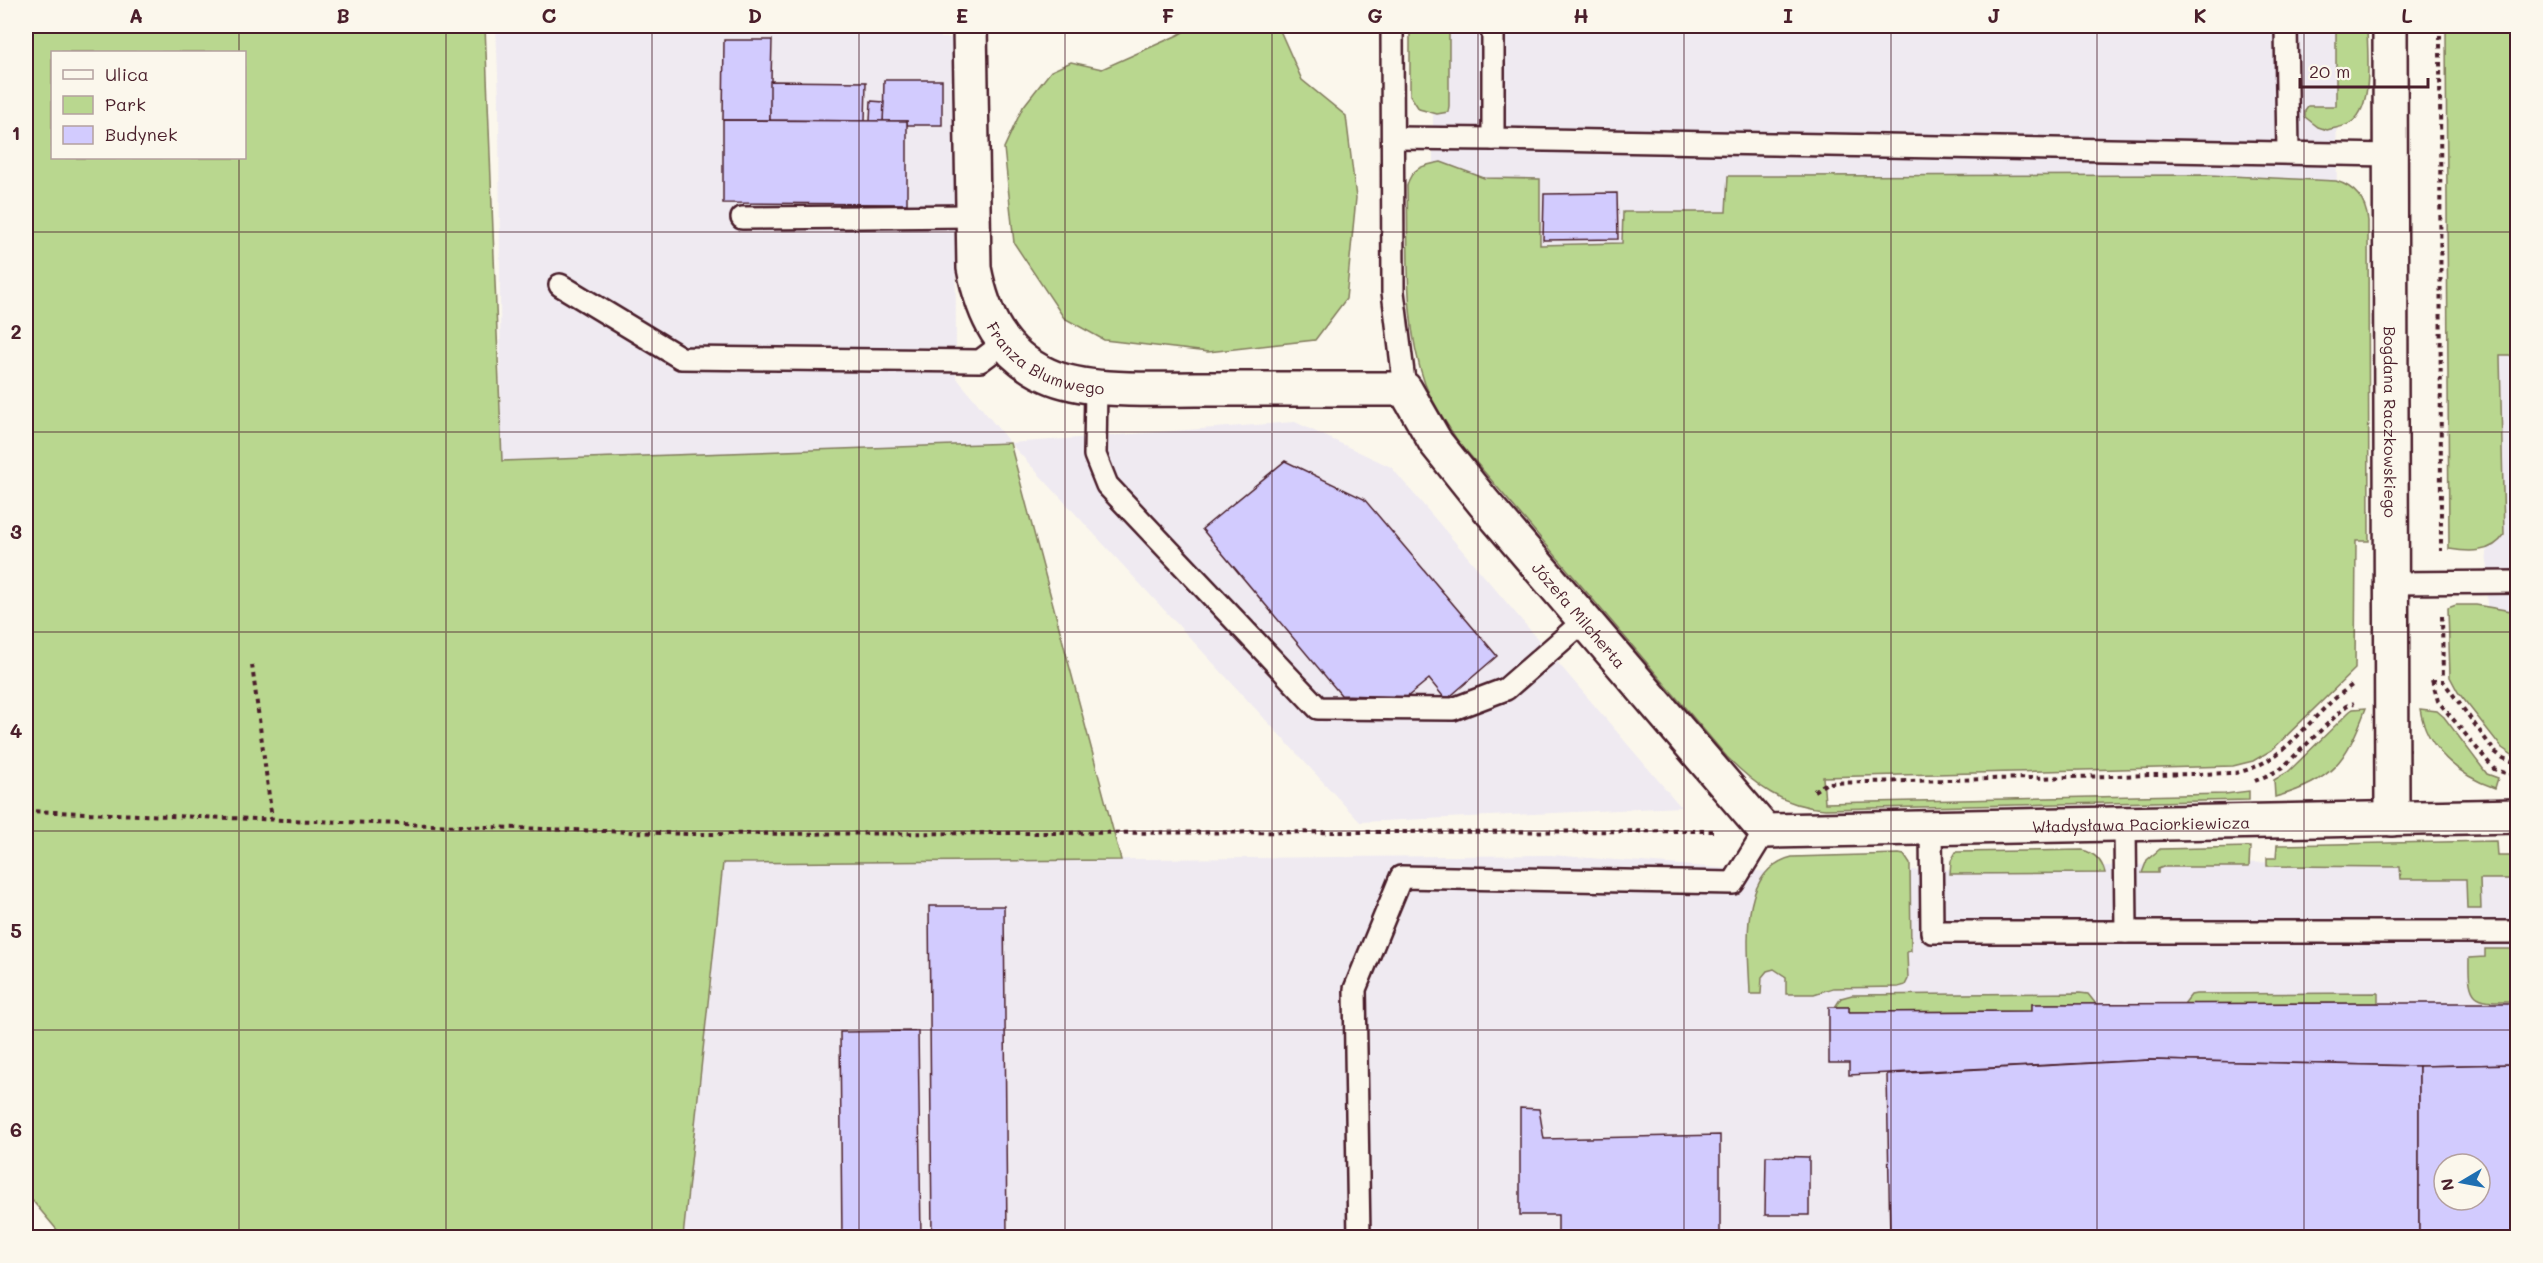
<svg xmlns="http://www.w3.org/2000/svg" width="2543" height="1263" font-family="Mali,sans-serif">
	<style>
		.built { fill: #efeaf1; fill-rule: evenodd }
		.green { fill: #b9d78f; stroke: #827b5d; stroke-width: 1.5; fill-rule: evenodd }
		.building { fill: #d2cbfe; stroke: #4a1f2b; stroke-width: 1.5; fill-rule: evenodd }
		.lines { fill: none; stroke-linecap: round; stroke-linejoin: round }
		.lane-casing { stroke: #4a1f2b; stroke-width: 26 }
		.street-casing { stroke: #4a1f2b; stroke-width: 38 }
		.path { stroke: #4a1f2b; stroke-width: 4; stroke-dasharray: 4.5 4.5; stroke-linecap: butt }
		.lane { stroke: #fbf7ec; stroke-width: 21 }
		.street { stroke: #fbf7ec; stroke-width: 33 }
		.grid { fill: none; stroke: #4a1f2b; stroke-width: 1.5; stroke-opacity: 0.55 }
		.labels { text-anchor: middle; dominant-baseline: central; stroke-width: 4.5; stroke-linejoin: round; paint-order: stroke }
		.street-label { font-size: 16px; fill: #4a1f2b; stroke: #fbf7ec }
		.neatline { fill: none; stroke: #4a1f2b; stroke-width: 2 }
		.grid-label { font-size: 20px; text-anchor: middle; font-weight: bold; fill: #4a1f2b }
	</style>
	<rect width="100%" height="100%" fill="#fbf7ec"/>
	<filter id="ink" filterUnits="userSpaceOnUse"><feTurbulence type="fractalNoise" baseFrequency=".0167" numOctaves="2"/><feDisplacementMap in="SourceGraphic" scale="12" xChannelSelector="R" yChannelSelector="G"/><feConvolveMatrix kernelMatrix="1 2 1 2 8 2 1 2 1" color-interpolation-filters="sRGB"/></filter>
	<g filter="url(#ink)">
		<!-- built -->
		<g class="built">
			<path d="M496 26H941V38H955L956 377 1010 443 1295 422 1391 467 1681 807 1360 822 1010 443 501 461 499 99Z"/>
			<path d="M1433 26H2336L2339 665 1433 311Z"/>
			<path d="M2484 26H2517V666L2487 634Z"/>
			<path d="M1551 855 1784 873 2517 857V1237L683 1238 723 863ZM2444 1164H2480V1200H2444Z"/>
		</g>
		<!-- green -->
		<g class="green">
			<path d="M26 26H485L502 461 1010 443 1121 860 723 863 683 1237H63L26 1193ZM52 52H244V158H52Z"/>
			<path d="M1193 26H1278L1302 80 1346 116 1356 198 1346 299 1315 340 1208 352 1104 340 1064 318 1014 243 1004 148 1023 107 1051 71 1071 62 1102 69 1178 35Z"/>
			<path d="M1410 26H1449V106L1448 112 1437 114 1419 109 1410 95Z"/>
			<path d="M2336 26H2367C2367 51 2374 104 2353 121 2345 128 2336 127 2327 130L2318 127 2305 117V110L2308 106H2336Z"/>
			<path d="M2446 26H2518L2517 356H2500L2504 535C2492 554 2468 552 2449 549Z"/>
			<path d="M1441 162 1484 178 1540 179V245L1622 243 1623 212H1726L1728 176 2209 175 2336 181C2356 187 2366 201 2368 221L2369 541H2356L2355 669 2272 750 2253 761 2233 766 1823 777 1825 803 2225 794 2249 791V800L1825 809C1783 807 1755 785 1727 757L1457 440C1446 422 1433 404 1425 384 1403 322 1409 252 1407 186 1411 168 1423 165 1441 162Z"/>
			<path d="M2456 605H2476L2517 612V758L2502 748 2458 692 2450 677 2448 608Z"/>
			<path d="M2366 708C2346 762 2331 782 2275 797L2274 780 2288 772 2350 711 2353 709Z"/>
			<path d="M2420 709 2437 711 2444 717 2487 774 2498 778 2495 788C2459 776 2426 748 2420 709Z"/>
			<path d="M2496 841 2497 856H2517V879H2480L2481 909H2467L2466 879H2401L2400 867 2267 866V858H2276L2277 845Z"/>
			<path d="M2250 847 2249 867H2163L2158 869V873H2142L2147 860 2160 849Z"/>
			<path d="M2082 850C2095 853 2102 860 2105 873L1950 874 1951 861 1956 852Z"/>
			<path d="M1899 854 1904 855 1910 864 1911 951 1907 952 1908 979 1905 985 1898 987 1833 988 1814 994H1786V977L1774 969 1767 971 1762 977 1761 994H1750C1749 952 1736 871 1792 857Z"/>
			<path d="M2485 949H2517V1001C2475 1001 2468 1004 2469 958L2485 957Z"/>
			<path d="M2080 993 2088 994 2096 1004H2032V1011L1849 1012V1007H1835L1841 998 1852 995Z"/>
			<path d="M2378 993V1003L2184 1004 2191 995 2196 994Z"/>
		</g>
		<!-- building -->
		<g class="building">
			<path d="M724 40H772L770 120H723Z"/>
			<path d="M884 80H942V125H907V121H883Z"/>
			<path d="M770 81 866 82 865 121 770 120Z"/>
			<path d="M871 101 884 102 883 121H870Z"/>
			<path d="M723 120 907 121V204L723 203Z"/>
			<path d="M1617 193 1618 239 1543 240 1544 194Z"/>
			<path d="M1285 461 1364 499 1497 656 1446 700 1429 679 1407 697 1341 695 1202 529Z"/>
			<path d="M929 906H1004L1007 1238H932Z"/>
			<path d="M2418 1003H2518V1064L2419 1066 2150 1060 1849 1075V1063H1829V1007H1849V1012L2032 1011V1004Z"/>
			<path d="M918 1031 921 1238H842L840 1032Z"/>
			<path d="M2150 1060 2419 1066V1238H1890L1887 1074Z"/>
			<path d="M2518 1064V1238H2419V1066ZM2444 1164H2480V1200H2444Z"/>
			<path d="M1520 1108 1539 1109 1544 1139 1720 1135V1238H1558V1215H1520Z"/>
			<path d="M1766 1156 1809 1157V1215H1765Z"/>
		</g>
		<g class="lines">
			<defs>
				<g id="lane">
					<path d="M1392 26 1393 292 1405 389"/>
					<path d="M1493 26V139L2391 155"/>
					<path d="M2286 26 2288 152"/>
					<path d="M1393 138 1493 139"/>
					<path d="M742 218 972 216"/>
					<path d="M560 285 681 358 980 361 1004 343"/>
					<path d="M1096 386 1095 455 1107 485 1318 708 1453 709 1506 689 1585 620"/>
					<path d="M2393 583 2518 582"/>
					<path d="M2125 824 2126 932"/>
					<path d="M1931 828 1932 932H2518"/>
					<path d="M1359 1238 1355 989 1401 877 1733 883 1765 831"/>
				</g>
				<g id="street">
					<path id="s1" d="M970 26 974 268C983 315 1001 354 1047 375 1086 393 1153 389 1196 389 1266 389 1336 389 1405 389L1436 443 1484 503 1765 831 2518 816"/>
					<path id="s2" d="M2390 26 2392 819"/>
				</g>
			</defs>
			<!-- lane casing -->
			<use href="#lane" class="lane-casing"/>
			<!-- street casing -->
			<use href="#street" class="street-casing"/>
			<!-- path -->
			<g class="path">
				<path d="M2440 26 2441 551"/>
				<path d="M2442 616 2443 681"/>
				<path d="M252 665 272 819"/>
				<path d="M2432 680 2438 701 2494 769 2514 776"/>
				<path d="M2432 681H2443L2495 752 2503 758 2518 764"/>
				<path d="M2255 781 2281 769 2346 706 2354 703"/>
				<path d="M1814 791 1827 783 2235 773C2290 762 2309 713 2354 684"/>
				<path d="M26 811 690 834 1713 831"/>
			</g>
			<!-- lane -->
			<use href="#lane" class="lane"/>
			<!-- street -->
			<use href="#street" class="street"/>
		</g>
	</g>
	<!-- grid -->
	<path class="grid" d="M239 26V52M446 26V1238M652 26V1238M859 26V1238M1065 26V1238M1272 26V1238M1478 26V1238M1684 26V1238M1891 26V1238M2097 26V1238M2304 26V1238M239 158V1238M26 232H2518M26 432H2518M26 632H2518M26 831H2518M26 1030H2518"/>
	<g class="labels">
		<!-- street labels -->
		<g class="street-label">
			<text stroke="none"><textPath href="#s1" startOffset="368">Franza Blumwego</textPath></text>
			<text stroke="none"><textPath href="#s2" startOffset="396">Bogdana Raczkowskiego</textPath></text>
			<text stroke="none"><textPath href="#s1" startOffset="1023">Józefa Milcherta</textPath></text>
			<text stroke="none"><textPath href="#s1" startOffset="1684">Władysława Paciorkiewicza</textPath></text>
		</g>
	</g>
	<!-- margin -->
	<rect width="2543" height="1263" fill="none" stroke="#fbf7ec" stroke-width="66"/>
	<!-- legend -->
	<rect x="51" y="51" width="195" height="108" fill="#fbf7ec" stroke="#b4a19f" stroke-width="1.5"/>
	<rect x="63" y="70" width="30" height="9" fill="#fbf7ec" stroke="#b4a19f" stroke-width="1.5"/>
	<text x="105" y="81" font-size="18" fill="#4a1f2b">Ulica</text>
	<rect x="63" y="96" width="30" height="18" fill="#b9d78f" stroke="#b4a19f" stroke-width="1.5"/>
	<text x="105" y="111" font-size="18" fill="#4a1f2b">Park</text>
	<rect x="63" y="126" width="30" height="18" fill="#d2cbfe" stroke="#b4a19f" stroke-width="1.5"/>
	<text x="105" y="141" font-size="18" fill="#4a1f2b">Budynek</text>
	<!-- north arrow -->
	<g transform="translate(2462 1182) rotate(260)"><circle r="28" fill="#fbf7ec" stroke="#b4a19f" stroke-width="1.5"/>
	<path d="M0-4.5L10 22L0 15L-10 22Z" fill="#1f6fb2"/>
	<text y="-9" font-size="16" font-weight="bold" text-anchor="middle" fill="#4a1f2b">N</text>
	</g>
	<!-- scale -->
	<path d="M2300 78v9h128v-9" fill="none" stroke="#4a1f2b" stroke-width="3"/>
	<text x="2309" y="78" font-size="18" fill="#4a1f2b" stroke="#fbf7ec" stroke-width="4.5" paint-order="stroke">20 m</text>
	<rect x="33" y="33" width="2477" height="1197" class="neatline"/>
	<g class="grid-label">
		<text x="136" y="23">A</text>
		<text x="343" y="23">B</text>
		<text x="549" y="23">C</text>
		<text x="755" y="23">D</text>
		<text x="962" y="23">E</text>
		<text x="1168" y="23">F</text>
		<text x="1375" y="23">G</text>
		<text x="1581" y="23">H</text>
		<text x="1788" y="23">I</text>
		<text x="1994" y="23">J</text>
		<text x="2200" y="23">K</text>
		<text x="2407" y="23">L</text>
		<text x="16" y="140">1</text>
		<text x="16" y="339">2</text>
		<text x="16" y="539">3</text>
		<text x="16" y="738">4</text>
		<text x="16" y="938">5</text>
		<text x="16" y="1137">6</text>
	</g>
</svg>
